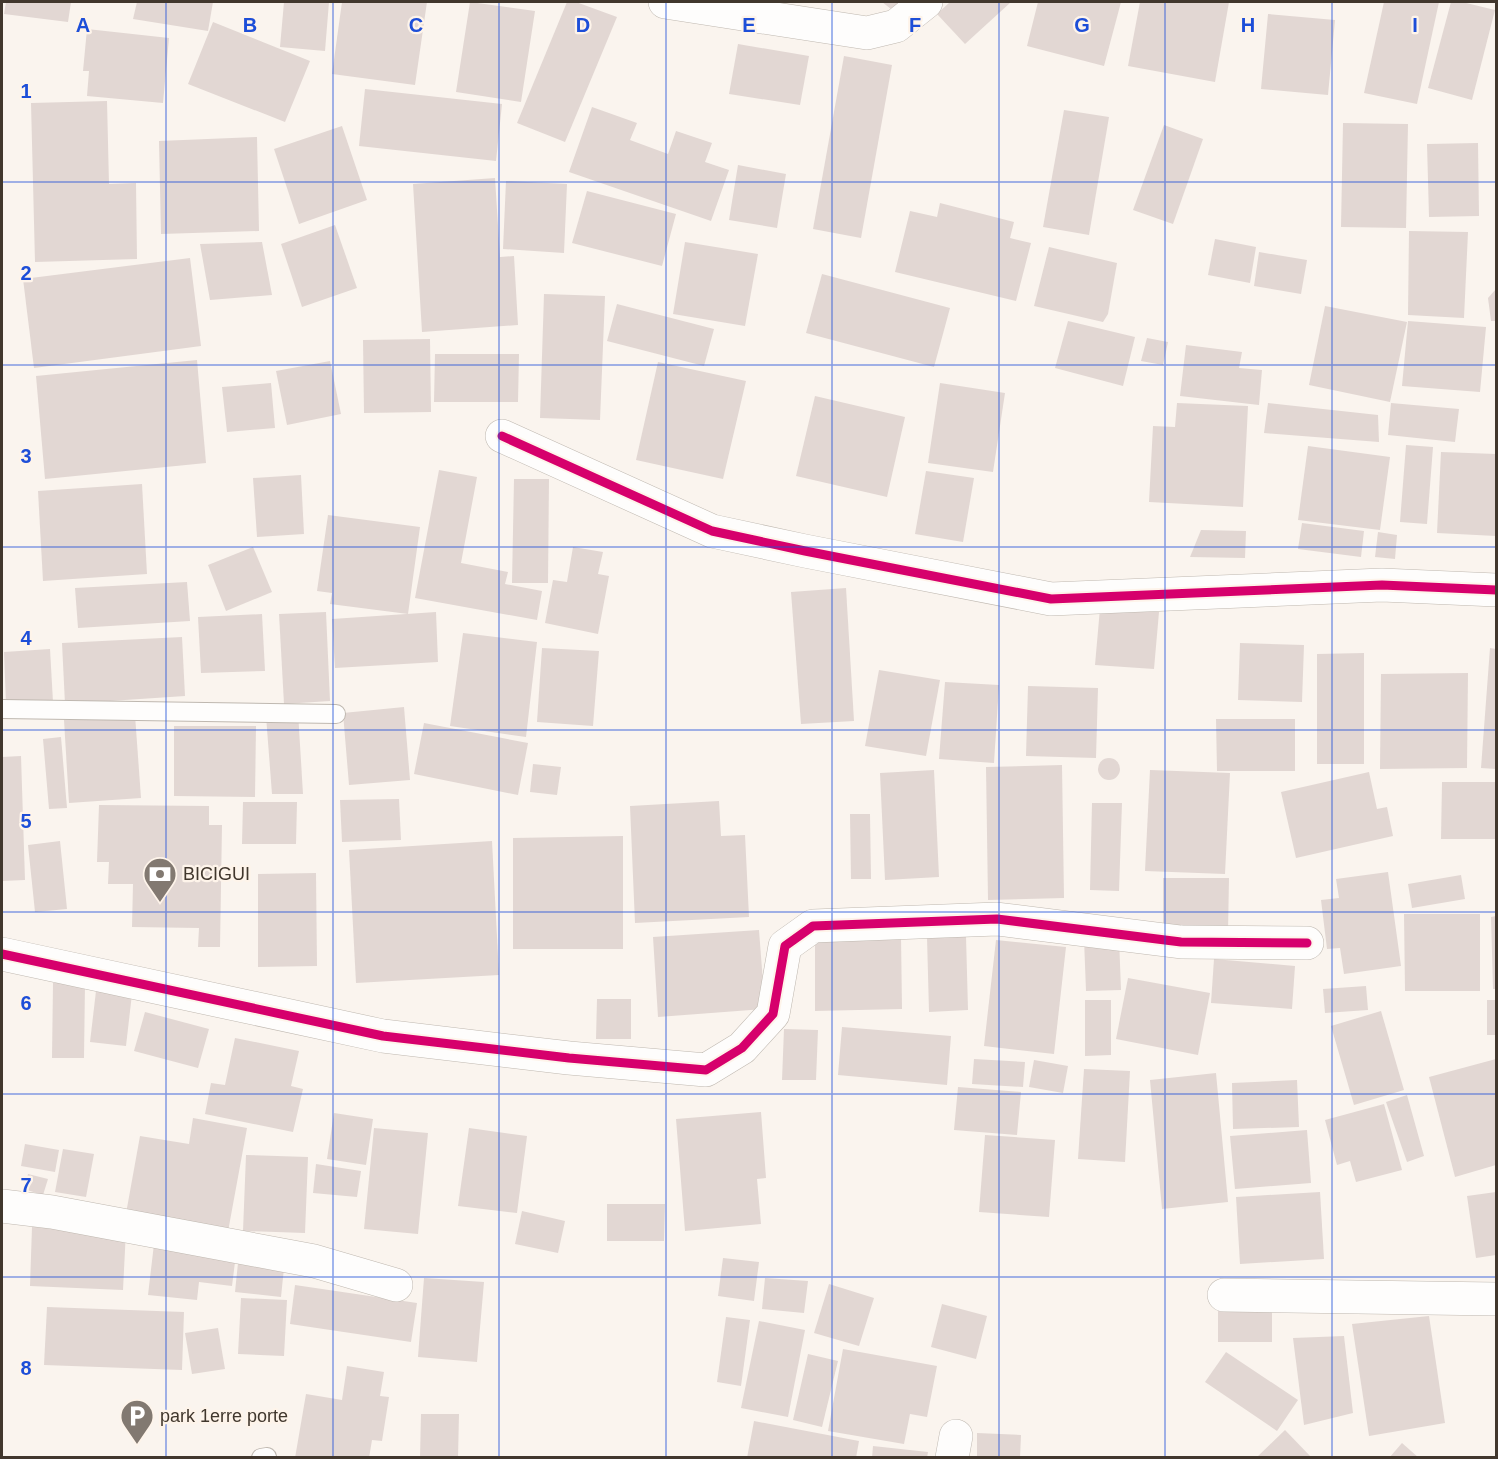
<svg xmlns="http://www.w3.org/2000/svg" width="1498" height="1459" font-family="Arial,sans-serif">
	<style>
		.building { fill: #e2d7d3 }
		.lines { fill: none; stroke-linecap: round; stroke-linejoin: round }
		.lane-casing { stroke: #bfb8b0; stroke-width: 20 }
		.street-casing { stroke: #bfb8b0; stroke-width: 34 }
		.lane { stroke: #fefdfc; stroke-width: 18 }
		.street { stroke: #fefdfc; stroke-width: 33 }
		.cycleway-casing { stroke: #fef4ea; stroke-width: 13 }
		.cycleway { stroke: #d6006c; stroke-width: 9 }
		.grid { fill: none; stroke: #1d4ed8; stroke-width: 1.5; stroke-opacity: 0.55 }
		.labels { text-anchor: middle; dominant-baseline: central; stroke-width: 4.5; stroke-linejoin: round; paint-order: stroke }
		.poi-label { font-size: 18px; fill: #41372d; stroke: #fef4ea; text-anchor: start }
		.grid-label { font-size: 20px; text-anchor: middle; font-weight: bold; fill: #1d4ed8; stroke: #fef4ea; stroke-width: 4.5; stroke-linejoin: round; paint-order: stroke }
	</style>
	<rect width="100%" height="100%" fill="#faf4ee"/>
	<!-- building -->
	<g class="building">
		<path d="M6 2H71L68 22 4 14Z"/>
		<path d="M137 2H213L208 31 133 19Z"/>
		<path d="M284 2H329L325 51 280 47Z"/>
		<path d="M342 2H427L415 85 332 74Z"/>
		<path d="M470 2 535 11 521 102 456 92Z"/>
		<path d="M567 2H576L617 17 565 142 517 123Z"/>
		<path d="M882 2H900L891 9Z"/>
		<path d="M950 2H1011L965 44 937 14Z"/>
		<path d="M1038 2H1121L1104 66 1027 46Z"/>
		<path d="M1140 2H1229L1215 82 1128 66Z"/>
		<path d="M1384 2H1439L1417 104 1364 93Z"/>
		<path d="M1451 2H1462L1495 10 1472 100 1428 88Z"/>
		<path d="M1268 14 1335 20 1328 95 1261 89Z"/>
		<path d="M213 22 310 61 285 122 188 84Z"/>
		<path d="M87 29 169 38 163 103 87 96 89 71H83Z"/>
		<path d="M738 44 809 56 800 105 729 94Z"/>
		<path d="M844 56 892 65 861 238 813 229Z"/>
		<path d="M365 89 502 104 496 161 359 146Z"/>
		<path d="M107 101 109 184 136 183 137 259 35 262 31 103Z"/>
		<path d="M592 107 637 123 630 140 668 154 676 131 712 143 705 162 729 170 711 221 569 172Z"/>
		<path d="M1064 110 1109 117 1089 235 1043 227Z"/>
		<path d="M1343 123 1408 124 1406 228 1341 227Z"/>
		<path d="M1164 125 1203 139 1173 224 1133 210Z"/>
		<path d="M342 126 367 200 299 224 274 149Z"/>
		<path d="M257 137 259 231 161 234 159 141Z"/>
		<path d="M1478 143 1479 216 1429 217 1427 144Z"/>
		<path d="M738 165 786 174 777 228 729 220Z"/>
		<path d="M495 178 500 257 514 256 518 325 422 332 413 184Z"/>
		<path d="M506 181 567 184 564 253 503 249Z"/>
		<path d="M587 191 676 214 662 266 572 243Z"/>
		<path d="M940 203 1014 222 1010 238 1031 243 1016 301 895 272 910 211 937 217Z"/>
		<path d="M335 225 357 288 302 307 281 244Z"/>
		<path d="M1409 231 1468 232 1464 318 1408 315Z"/>
		<path d="M1215 239 1256 247 1250 283 1208 275Z"/>
		<path d="M262 242 272 295 210 300 200 244Z"/>
		<path d="M685 242 758 254 745 326 673 314Z"/>
		<path d="M1049 247 1117 263 1108 314 1103 322 1034 306Z"/>
		<path d="M1259 252 1307 260 1301 294 1254 286Z"/>
		<path d="M190 258 201 346 34 368 23 279Z"/>
		<path d="M822 274 950 308 934 367 806 333Z"/>
		<path d="M1496 289V321H1491L1488 298Z"/>
		<path d="M544 294 605 296 600 420 540 418Z"/>
		<path d="M617 304 714 329 704 366 607 341Z"/>
		<path d="M1325 306 1407 322 1390 402 1309 385Z"/>
		<path d="M1068 321 1135 337 1123 386 1055 368Z"/>
		<path d="M1408 321 1486 327 1480 392 1402 386Z"/>
		<path d="M1147 338 1168 342 1163 365 1141 361Z"/>
		<path d="M430 339 431 412 364 413 363 340Z"/>
		<path d="M1186 345 1242 352 1239 368 1262 370 1259 405 1180 396Z"/>
		<path d="M435 354H519L518 402H434Z"/>
		<path d="M197 360 206 463 45 479 36 376Z"/>
		<path d="M330 361 341 414 287 425 276 371Z"/>
		<path d="M658 362 746 381 723 479 636 460Z"/>
		<path d="M271 383 275 428 227 432 222 387Z"/>
		<path d="M940 383 1005 393 993 472 928 463Z"/>
		<path d="M815 396 905 417 887 497 796 476Z"/>
		<path d="M1177 403 1248 406 1243 507 1149 502 1153 426 1175 427Z"/>
		<path d="M1268 403 1378 415 1379 442 1264 433Z"/>
		<path d="M1391 403 1459 409 1455 442 1388 435Z"/>
		<path d="M1406 445 1433 447 1427 524 1400 522Z"/>
		<path d="M1308 446 1390 457 1380 530 1298 520Z"/>
		<path d="M1441 452 1496 454V536L1437 533Z"/>
		<path d="M439 470 477 477 461 563 508 572 505 584 542 591 537 620 415 598Z"/>
		<path d="M926 471 974 478 963 542 915 534Z"/>
		<path d="M301 475 304 534 257 537 253 478Z"/>
		<path d="M514 479H549L548 583H512Z"/>
		<path d="M142 484 147 574 43 581 38 491Z"/>
		<path d="M328 515 420 527 408 614 330 604 332 593 317 591Z"/>
		<path d="M1302 523 1364 531 1361 557 1298 549Z"/>
		<path d="M1201 530 1246 531 1245 558 1190 557Z"/>
		<path d="M1378 532 1397 535 1395 559 1375 557Z"/>
		<path d="M253 547 272 592 226 611 208 565Z"/>
		<path d="M573 547 603 552 598 574 609 576 598 634 545 623 553 580 567 582Z"/>
		<path d="M187 582 190 621 78 628 75 588Z"/>
		<path d="M846 588 854 721 801 724 791 592Z"/>
		<path d="M1100 608 1159 612 1154 669 1095 665Z"/>
		<path d="M326 612 330 701 284 704 279 614Z"/>
		<path d="M436 612 438 662 335 668 332 619Z"/>
		<path d="M262 614 265 671 201 673 198 617Z"/>
		<path d="M463 633 537 642 526 737 450 726Z"/>
		<path d="M182 637 185 696 65 704 62 643Z"/>
		<path d="M1240 643 1304 645 1302 702 1238 700Z"/>
		<path d="M542 648 599 651 593 726 537 722Z"/>
		<path d="M1490 648 1496 649V769L1481 768Z"/>
		<path d="M50 649 53 702 6 704 4 652Z"/>
		<path d="M1364 653V764H1317V654Z"/>
		<path d="M879 670 940 680 926 756 865 746Z"/>
		<path d="M1468 673 1467 768 1380 769 1381 674Z"/>
		<path d="M945 682 999 685 994 763 939 759Z"/>
		<path d="M1028 686 1098 688 1096 758 1026 756Z"/>
		<path d="M404 707 410 780 349 785 343 713Z"/>
		<path d="M298 712 303 794H272L266 716Z"/>
		<path d="M135 715 141 798 69 803 64 720Z"/>
		<path d="M1216 719H1295V771H1217Z"/>
		<path d="M424 723 528 743 518 795 414 774Z"/>
		<path d="M174 726H256L255 797 174 796Z"/>
		<path d="M61 737 67 808 49 809 43 739Z"/>
		<path d="M21 756 25 880 2 881V757Z"/>
		<circle cx="1109" cy="769" r="11"/>
		<path d="M533 764 561 767 557 795 530 792Z"/>
		<path d="M1062 765 1064 898 988 900 986 767Z"/>
		<path d="M934 770 939 877 885 880 880 773Z"/>
		<path d="M1150 770 1230 773 1225 874 1145 871Z"/>
		<path d="M1369 772 1377 809 1387 807 1393 836 1296 858 1281 792Z"/>
		<path d="M1442 782H1496V839H1441Z"/>
		<path d="M399 799 401 840 342 842 340 800Z"/>
		<path d="M719 801 721 836 745 835 749 917 635 923 630 806Z"/>
		<path d="M243 802H297L296 844H242Z"/>
		<path d="M1092 803H1122L1119 891 1090 890Z"/>
		<path d="M99 805 209 806V825H222L220 947H198L199 928 132 927 133 884H108L109 862H97Z"/>
		<path d="M850 814H870L871 879H851Z"/>
		<path d="M623 836V949H513V838Z"/>
		<path d="M60 841 67 909 35 912 28 845Z"/>
		<path d="M492 841 499 975 356 983 349 850Z"/>
		<path d="M1388 872 1401 966 1344 974 1340 948 1327 949 1321 900 1339 898 1336 879Z"/>
		<path d="M316 873 317 966 258 967V874Z"/>
		<path d="M1461 875 1465 899 1412 908 1408 884Z"/>
		<path d="M1163 878H1229L1228 932 1163 933Z"/>
		<path d="M1404 914H1480V991H1405Z"/>
		<path d="M1496 916V989H1493L1491 917Z"/>
		<path d="M759 930 765 1009 658 1017 653 937Z"/>
		<path d="M901 936 902 1009 815 1011V938Z"/>
		<path d="M966 936 968 1010 929 1012 927 937Z"/>
		<path d="M1119 938 1121 990 1086 991 1084 939Z"/>
		<path d="M996 940 1066 947 1054 1054 984 1046Z"/>
		<path d="M1214 959 1295 966 1292 1009 1211 1003Z"/>
		<path d="M1128 978 1210 993 1198 1055 1116 1039Z"/>
		<path d="M53 983H85L84 1058H52Z"/>
		<path d="M1366 986 1368 1010 1325 1013 1323 989Z"/>
		<path d="M96 991 132 994 126 1046 90 1042Z"/>
		<path d="M597 999H631V1039H596Z"/>
		<path d="M1085 1000H1111V1055L1085 1056Z"/>
		<rect x="1487" y="1000" width="9" height="35"/>
		<path d="M1381 1011 1404 1090 1354 1105 1331 1026Z"/>
		<path d="M145 1012 209 1029 198 1068 134 1051Z"/>
		<path d="M842 1027 951 1036 947 1085 838 1075Z"/>
		<path d="M784 1029 818 1030 816 1080H782Z"/>
		<path d="M235 1038 299 1051 291 1086 303 1089 293 1132 205 1114 211 1083 225 1085Z"/>
		<path d="M974 1059 1025 1062 1023 1087 972 1084Z"/>
		<path d="M1496 1059V1165L1455 1177 1429 1077Z"/>
		<path d="M1034 1060 1068 1066 1063 1093 1029 1087Z"/>
		<path d="M1084 1069 1130 1071 1125 1162 1078 1159Z"/>
		<path d="M1216 1073 1228 1202 1162 1209 1150 1080Z"/>
		<path d="M1297 1080 1299 1127 1233 1129 1232 1083Z"/>
		<path d="M958 1087 1021 1092 1017 1135 954 1130Z"/>
		<path d="M1407 1095 1424 1156 1407 1162 1386 1102Z"/>
		<path d="M1384 1104 1402 1170 1356 1182 1350 1161 1337 1165 1325 1120Z"/>
		<path d="M761 1112 766 1178 757 1179 761 1224 685 1231 676 1119Z"/>
		<path d="M334 1113 373 1119 366 1165 327 1159Z"/>
		<path d="M193 1118 247 1128 227 1237 125 1219 140 1136 189 1144Z"/>
		<path d="M374 1128 428 1133 418 1234 364 1229Z"/>
		<path d="M469 1128 527 1136 517 1213 458 1206Z"/>
		<path d="M1307 1130 1311 1183 1235 1189 1230 1136Z"/>
		<path d="M985 1135 1055 1140 1049 1217 979 1212Z"/>
		<path d="M25 1144 59 1150 55 1172 21 1166Z"/>
		<path d="M63 1149 94 1154 86 1197 55 1192Z"/>
		<path d="M246 1155 308 1157 305 1233 243 1231Z"/>
		<path d="M316 1164 361 1171 357 1197 313 1193Z"/>
		<path d="M28 1174 48 1179 43 1195 24 1189Z"/>
		<path d="M1320 1192 1324 1259 1240 1264 1236 1197Z"/>
		<path d="M1496 1192V1255L1476 1258 1467 1196Z"/>
		<path d="M607 1204H665L664 1241H607Z"/>
		<path d="M522 1211 565 1221 558 1253 515 1244Z"/>
		<path d="M32 1227 126 1230 123 1290 30 1286Z"/>
		<path d="M154 1244 236 1254 232 1286 199 1282 197 1300 148 1295Z"/>
		<path d="M723 1258 759 1262 754 1301 718 1296Z"/>
		<path d="M238 1263 284 1268 281 1297 235 1292Z"/>
		<path d="M424 1278 484 1282 477 1362 418 1357Z"/>
		<path d="M765 1278 808 1281 804 1313 762 1309Z"/>
		<path d="M829 1284 874 1298 859 1346 814 1333Z"/>
		<path d="M295 1285 417 1303 411 1342 290 1324Z"/>
		<path d="M241 1298 287 1300 284 1356 238 1354Z"/>
		<path d="M942 1304 987 1316 976 1359 931 1347Z"/>
		<path d="M47 1307 184 1312 182 1370 44 1365Z"/>
		<rect x="1218" y="1310" width="54" height="32"/>
		<path d="M1429 1316 1445 1423 1369 1436 1352 1324Z"/>
		<path d="M726 1317 750 1320 741 1386 717 1382Z"/>
		<path d="M759 1321 805 1330 788 1417 741 1408Z"/>
		<path d="M218 1328 225 1369 192 1374 185 1333Z"/>
		<path d="M1344 1336 1353 1413 1304 1425 1293 1338Z"/>
		<path d="M843 1349 937 1366 927 1417 910 1414 904 1444 828 1431Z"/>
		<path d="M1226 1352 1298 1400 1277 1431 1205 1382Z"/>
		<path d="M808 1354 838 1361 822 1427 793 1420Z"/>
		<path d="M347 1366 384 1372 380 1396 389 1397 382 1441 372 1440 369 1458H295L306 1394 342 1400Z"/>
		<path d="M421 1414H459L458 1458H420Z"/>
		<path d="M754 1421 859 1441 856 1458H747Z"/>
		<path d="M1285 1430 1312 1458H1256Z"/>
		<path d="M977 1433 1021 1435 1020 1458H977Z"/>
		<path d="M1402 1443 1419 1458H1389Z"/>
		<path d="M873 1446 928 1452 927 1458H872Z"/>
	</g>
	<g class="lines">
		<defs>
			<g id="lane">
				<path d="M2 709 336 714"/>
				<path d="M261 1458 267 1457"/>
			</g>
			<g id="street">
				<path d="M665 2 867 33 896 26 926 2"/>
				<path d="M502 436 712 531 805 551 1051 599 1382 585 1496 590"/>
				<path d="M2 954 383 1036 569 1058 706 1070 742 1048 773 1014 785 946 813 926 997 919 1181 942 1307 943"/>
				<path d="M2 1206 52 1212 314 1261 396 1285"/>
				<path d="M1224 1295 1496 1299"/>
				<path d="M952 1458 956 1436"/>
			</g>
		</defs>
		<!-- lane casing -->
		<use href="#lane" class="lane-casing"/>
		<!-- street casing -->
		<use href="#street" class="street-casing"/>
		<!-- lane -->
		<use href="#lane" class="lane"/>
		<!-- street -->
		<use href="#street" class="street"/>
		<defs>
			<g id="cycleway">
				<path d="M502 436 712 531 805 551 1051 599 1382 585 1496 590"/>
				<path d="M2 954 383 1036 569 1058 706 1070 742 1048 773 1014 785 946 813 926 997 919 1181 942 1307 943"/>
			</g>
		</defs>
		<!-- cycleway casing -->
		<use href="#cycleway" class="cycleway-casing"/>
		<!-- cycleway -->
		<use href="#cycleway" class="cycleway"/>
	</g>
	<!-- grid -->
	<path class="grid" d="M166 2V1458M333 2V1458M499 2V1458M666 2V1458M832 2V1458M999 2V1458M1165 2V1458M1332 2V1458M2 182H1496M2 365H1496M2 547H1496M2 730H1496M2 912H1496M2 1094H1496M2 1277H1496"/>
	<!-- icons -->
	<defs>
		<symbol id="bank-pin" viewBox="-11 -11 22 30"><path d="M0 17L-7.5 6A9.5 9.5 0 1 1 7.5 6Z" fill="#827971" stroke="#fef4ea"/><path d="M-6-4H6V4H-6ZM0-2.3a2.3 2.3 0 1 0 0 4.6a2.3 2.3 0 1 0 0-4.6Z" fill="#fff"/></symbol>
		<symbol id="parking-pin" viewBox="-11 -11 22 30"><path d="M0 17L-7.5 6A9.5 9.5 0 1 1 7.5 6Z" fill="#827971" stroke="#fef4ea"/><path d="M-3.5-5.5H1a3.5 3.5 0 0 1 0 7H-1V5.5H-3.5ZM-1-3.4V-.6H.8a1.4 1.4 0 0 0 0-2.8Z" fill="#fff"/></symbol>
	</defs>
	<g fill-rule="evenodd">
		<use href="#bank-pin" x="141" y="855" width="38" height="52"/>
		<use href="#parking-pin" x="118" y="1397" width="38" height="52"/>
	</g>
	<g class="labels">
		<!-- poi labels -->
		<g class="poi-label">
			<text x="183" y="874">BICIGUI</text>
			<text x="160" y="1416">park 1erre porte</text>
		</g>
	</g>
	<g class="grid-label">
		<text x="83" y="32">A</text>
		<text x="250" y="32">B</text>
		<text x="416" y="32">C</text>
		<text x="583" y="32">D</text>
		<text x="749" y="32">E</text>
		<text x="915" y="32">F</text>
		<text x="1082" y="32">G</text>
		<text x="1248" y="32">H</text>
		<text x="1415" y="32">I</text>
		<text x="26" y="98">1</text>
		<text x="26" y="280">2</text>
		<text x="26" y="463">3</text>
		<text x="26" y="645">4</text>
		<text x="26" y="828">5</text>
		<text x="26" y="1010">6</text>
		<text x="26" y="1192">7</text>
		<text x="26" y="1375">8</text>
	</g>
	<!-- border -->
	<rect width="1498" height="1459" fill="none" stroke="#41372d" stroke-width="6"/>
</svg>
